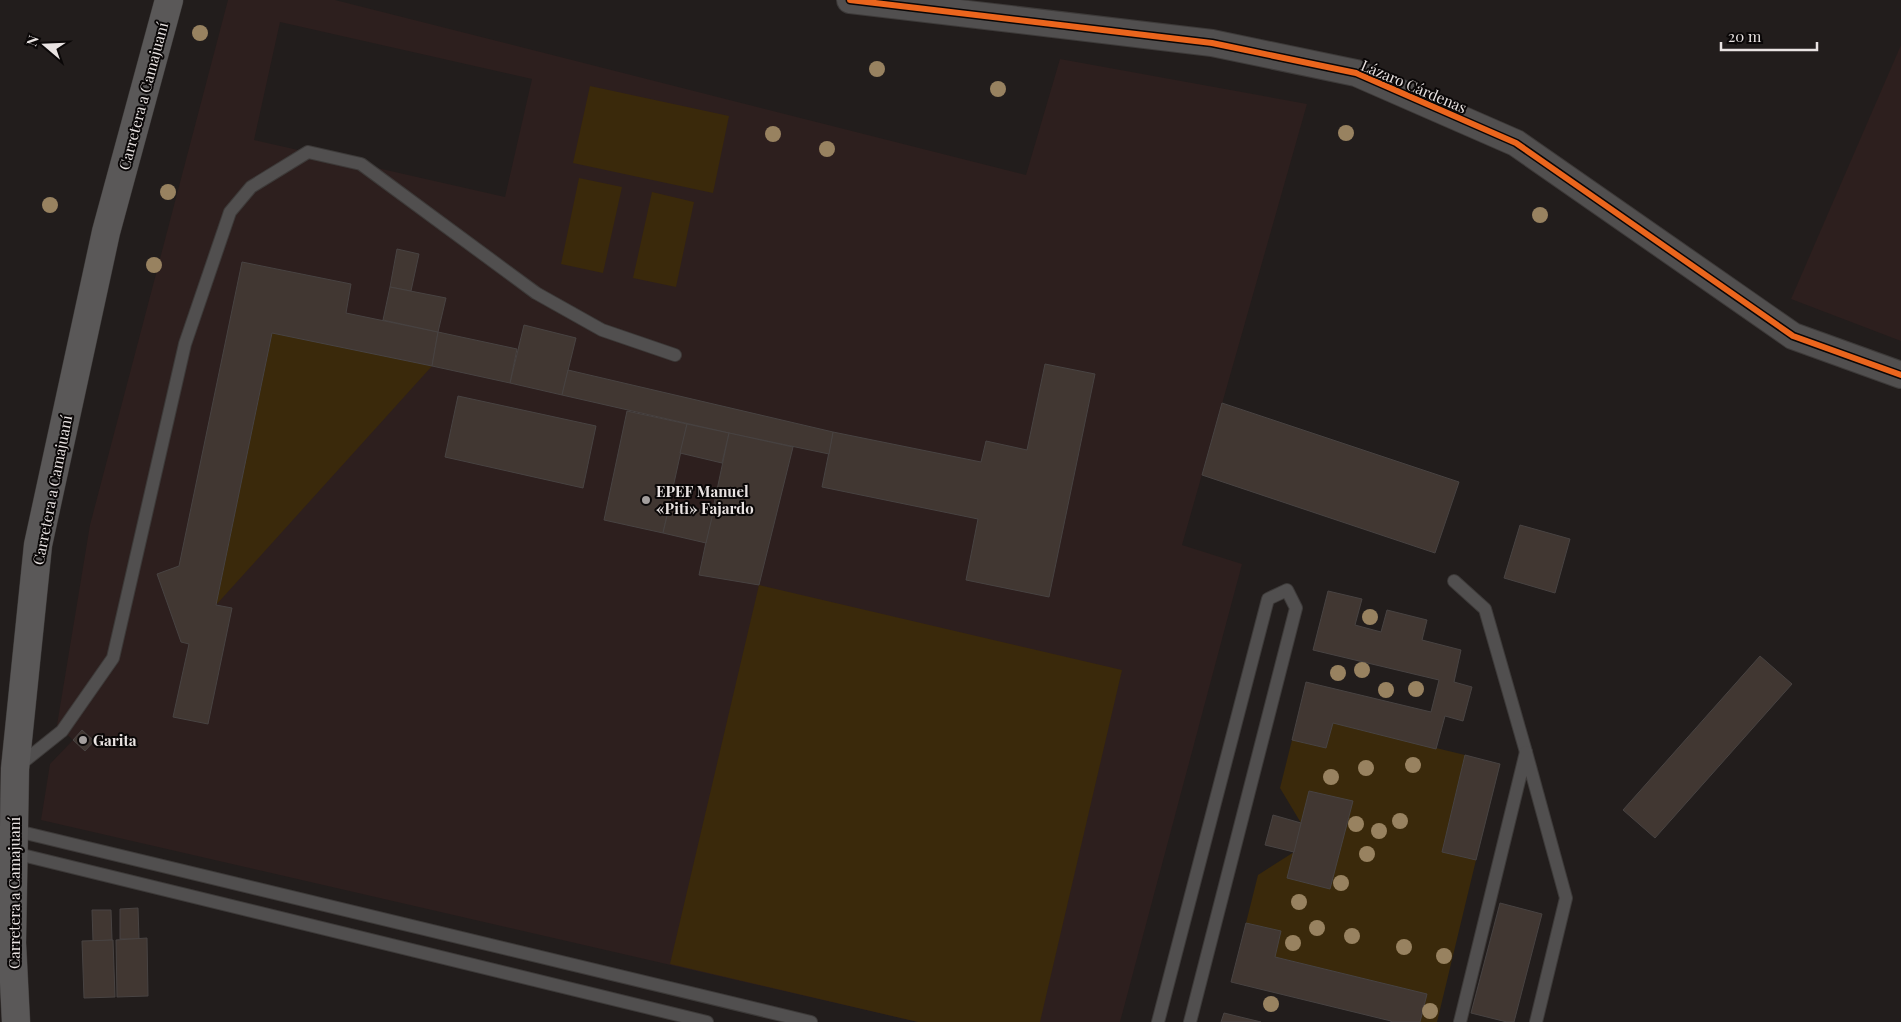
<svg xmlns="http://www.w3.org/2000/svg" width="1901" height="1022" font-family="'Playfair Display',serif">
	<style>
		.built { fill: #2d1f1e; fill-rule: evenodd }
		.green { fill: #3a290b }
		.building { fill: #413732; stroke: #484342 }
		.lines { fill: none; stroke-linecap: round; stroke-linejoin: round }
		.service-casing { stroke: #3d3a39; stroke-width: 14 }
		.minor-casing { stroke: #3d3a39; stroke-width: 28 }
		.primary-casing { stroke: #3d3a39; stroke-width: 29 }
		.service { stroke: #514f4f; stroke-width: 12 }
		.minor { stroke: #514f4f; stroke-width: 26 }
		.primary { stroke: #5a5858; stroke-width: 28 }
		.cycleway-casing { stroke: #0a0707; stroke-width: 9 }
		.cycleway { stroke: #eb651d; stroke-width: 6 }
		.tree { fill: #988260 }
		.poi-dot { fill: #a39e9d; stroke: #0a0707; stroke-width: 2 }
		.labels { text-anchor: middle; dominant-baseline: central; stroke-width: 4; stroke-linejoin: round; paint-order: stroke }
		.street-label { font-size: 15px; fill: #e9e3e2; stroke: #0a0707 }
		.poi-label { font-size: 15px; font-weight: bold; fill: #e9e3e2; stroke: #0a0707; text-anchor: start }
	</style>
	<rect width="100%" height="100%" fill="#221d1c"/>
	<!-- built -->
	<g class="built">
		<path d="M228 0H335L1026 175 1060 59 1307 104 1182 545 1242 564 1120 1022H918L41 820 50 764 73 740 57 725 90 525ZM280 22 532 79 505 197 254 140Z"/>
		<path d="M1901 45V341L1791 299Z"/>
	</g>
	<!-- green -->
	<g class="green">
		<path d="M590 86 729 116 713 193 573 163Z"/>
		<path d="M579 178 622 187 603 273 561 264Z"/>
		<path d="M652 192 694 202 676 287 633 278Z"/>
		<path d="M272 333 432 366 216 605Z"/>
		<path d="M759 585 1122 670 1040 1022H918L670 964Z"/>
		<path d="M1333 723 1465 755 1442 852 1476 860 1437 1022H1420L1427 994 1275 957 1280 931 1246 923 1258 875 1294 852 1288 878 1330 889 1352 802 1309 791 1301 823 1280 788 1292 740 1326 748Z"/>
	</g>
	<!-- building -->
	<g class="building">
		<path d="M397 249 419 254 411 291 390 287Z"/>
		<path d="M242 262 351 284 346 313 438 332 432 366 272 333 216 605 232 608 208 724 173 717 189 644 181 642 157 574 179 566Z"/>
		<path d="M390 287 446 298 438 332 383 320Z"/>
		<path d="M524 325 576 338 562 395 510 383Z"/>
		<path d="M438 332 517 349 510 383 432 366Z"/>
		<path d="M1045 364 1095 374 1049 597 966 580 978 519 822 487 833 432 981 462 986 441 1027 450Z"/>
		<path d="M568 370 833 432 829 454 729 433 562 395Z"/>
		<path d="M458 396 596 426 583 488 445 457Z"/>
		<path d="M1222 403 1459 482 1435 553 1202 475Z"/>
		<path d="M627 411 687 424 663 533 604 520Z"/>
		<path d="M687 424 729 433 722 463 680 453Z"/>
		<path d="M729 433 793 447 759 585 699 575Z"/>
		<path d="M670 503 713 513 706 543 663 533Z"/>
		<path d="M1520 525 1570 539 1555 593 1504 578Z"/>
		<path d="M1328 591 1362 599 1355 625 1381 632 1387 610 1427 620 1422 640 1461 650 1454 682 1472 687 1463 721 1445 716 1436 749 1333 723 1326 748 1292 740 1306 682 1431 712 1439 680 1313 650Z"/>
		<path d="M1760 656 1792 684 1655 838 1623 810Z"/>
		<path d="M82 730 94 741 85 751 73 740Z"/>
		<path d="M1465 755 1500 764 1476 860 1442 852Z"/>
		<path d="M1309 791 1353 801 1330 889 1287 878Z"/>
		<path d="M1273 815 1301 823 1294 852 1265 845Z"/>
		<path d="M1500 903 1542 914 1514 1022H1507L1471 1013Z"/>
		<path d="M138 908 139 939H120V909Z"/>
		<path d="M92 910H111L112 940 93 941Z"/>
		<path d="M1246 923 1281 931 1275 957 1427 994 1420 1022H1391V1021L1231 982Z"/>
		<path d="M147 938 148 996 117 997 116 940Z"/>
		<path d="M113 940 115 997 84 998 82 941Z"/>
		<path d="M1224 1013 1261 1022H1221Z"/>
	</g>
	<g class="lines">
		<defs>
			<g id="service">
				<path d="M1454 581 1485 609 1526 752"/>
				<path d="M17 767 62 731 113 658 185 344 230 212 251 187 308 152 361 164 536 293 602 330 675 355"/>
				<path d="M13 830 811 1022"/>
				<path d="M14 853 707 1022"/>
				<path d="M1158 1022 1268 599 1287 590 1296 608 1190 1022"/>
				<path d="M1460 1022 1526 752 1566 898 1536 1022"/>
			</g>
			<path id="minor" d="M850 0 1212 43 1356 73 1516 143 1793 336 1901 375"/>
			<path id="primary" d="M16 1022 12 943 15 769 38 545 106 232 169 0"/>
		</defs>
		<!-- service casing -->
		<use href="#service" class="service-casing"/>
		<!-- minor casing -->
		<use href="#minor" class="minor-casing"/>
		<!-- primary casing -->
		<use href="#primary" class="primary-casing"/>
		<!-- service -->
		<use href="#service" class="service"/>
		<!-- minor -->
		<use href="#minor" class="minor"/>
		<!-- primary -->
		<use href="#primary" class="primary"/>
		<defs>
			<path id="cycleway" d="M850 0 1212 43 1356 73 1516 143 1793 336 1901 375"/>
		</defs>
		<!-- cycleway casing -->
		<use href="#cycleway" class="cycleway-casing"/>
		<!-- cycleway -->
		<use href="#cycleway" class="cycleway"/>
	</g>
	<!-- trees -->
	<g class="tree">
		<circle cx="200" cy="33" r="8"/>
		<circle cx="877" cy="69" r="8"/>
		<circle cx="998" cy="89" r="8"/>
		<circle cx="1346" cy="133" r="8"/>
		<circle cx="773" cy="134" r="8"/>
		<circle cx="827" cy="149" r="8"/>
		<circle cx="168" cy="192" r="8"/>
		<circle cx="50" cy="205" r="8"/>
		<circle cx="1540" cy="215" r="8"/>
		<circle cx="154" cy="265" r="8"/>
		<circle cx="1370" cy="617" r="8"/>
		<circle cx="1362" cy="670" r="8"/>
		<circle cx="1338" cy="673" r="8"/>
		<circle cx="1416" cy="689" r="8"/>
		<circle cx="1386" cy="690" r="8"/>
		<circle cx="1413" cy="765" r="8"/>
		<circle cx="1366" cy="768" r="8"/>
		<circle cx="1331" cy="777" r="8"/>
		<circle cx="1400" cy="821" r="8"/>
		<circle cx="1356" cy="824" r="8"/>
		<circle cx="1379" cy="831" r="8"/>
		<circle cx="1367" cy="854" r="8"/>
		<circle cx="1341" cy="883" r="8"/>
		<circle cx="1299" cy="902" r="8"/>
		<circle cx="1317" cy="928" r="8"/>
		<circle cx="1352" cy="936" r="8"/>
		<circle cx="1293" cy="943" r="8"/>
		<circle cx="1404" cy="947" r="8"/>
		<circle cx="1444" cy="956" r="8"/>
		<circle cx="1271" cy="1004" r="8"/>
		<circle cx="1430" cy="1011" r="8"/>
	</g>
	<!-- markers -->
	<g class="poi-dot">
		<circle cx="646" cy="500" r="5"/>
		<circle cx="83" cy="740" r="5"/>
	</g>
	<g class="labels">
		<!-- street labels -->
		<g class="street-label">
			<text transform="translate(1414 86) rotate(23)">Lázaro Cárdenas</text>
			<text transform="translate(143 96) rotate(-75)">Carretera a Camajuaní</text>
			<text transform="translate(52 490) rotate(-79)">Carretera a Camajuaní</text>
			<text transform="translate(14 893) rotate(-90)">Carretera a Camajuaní</text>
		</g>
		<!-- poi labels -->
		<g class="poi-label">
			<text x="656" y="491">EPEF Manuel<tspan x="656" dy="17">«Piti» Fajardo</tspan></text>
			<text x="93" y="740">Garita</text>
		</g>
	</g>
	<!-- north arrow -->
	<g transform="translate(45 45) rotate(289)" stroke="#0a0707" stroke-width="4" paint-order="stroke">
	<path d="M0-4L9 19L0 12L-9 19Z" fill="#e9e3e2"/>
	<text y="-8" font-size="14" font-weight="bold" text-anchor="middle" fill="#e9e3e2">N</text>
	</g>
	<!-- scale -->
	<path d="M1721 42v8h96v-8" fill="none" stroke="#e9e3e2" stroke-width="2.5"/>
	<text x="1728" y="42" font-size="15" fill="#e9e3e2" stroke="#0a0707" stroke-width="4" paint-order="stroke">20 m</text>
</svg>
